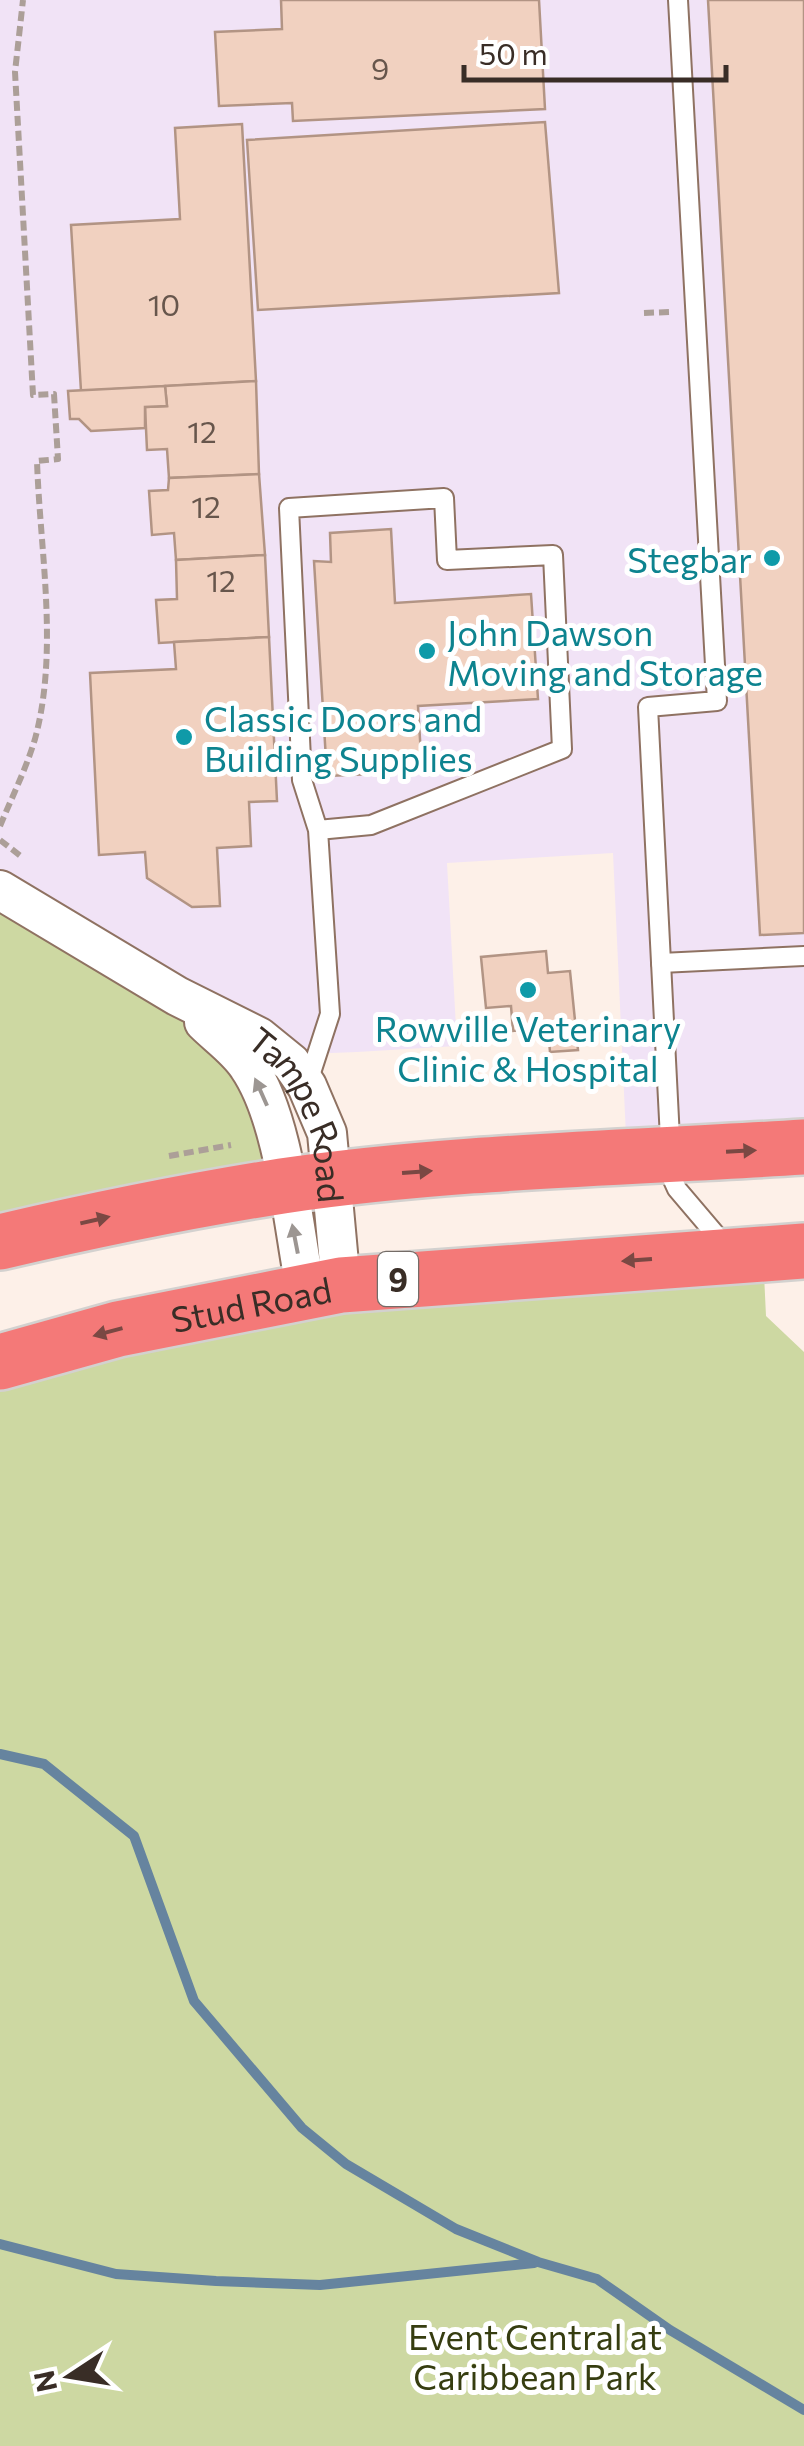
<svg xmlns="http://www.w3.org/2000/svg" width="804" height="2446" font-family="Commissioner,sans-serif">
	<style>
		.industrial { fill: #f1e3f6 }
		.green { fill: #cdd8a2 }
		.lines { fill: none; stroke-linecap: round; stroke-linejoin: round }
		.stream { stroke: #66849f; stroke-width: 10 }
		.building { fill: #f1d1c0; stroke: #b29484; stroke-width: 2.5 }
		.lane-casing { stroke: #8f7262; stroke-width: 22 }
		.street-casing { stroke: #8f7262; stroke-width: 42 }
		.highway-casing { stroke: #d3d1cf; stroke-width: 60 }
		.path { stroke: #ac9f98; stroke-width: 6; stroke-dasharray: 10 5; stroke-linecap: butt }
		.lane { stroke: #fff; stroke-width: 18 }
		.street { stroke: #fff; stroke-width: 38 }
		.highway { stroke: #f47978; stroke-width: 55 }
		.oneway { fill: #9c9692 }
		.oneway2 { fill: #7a4843 }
		.culture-dot { fill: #0f9aa8; stroke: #fff; stroke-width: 4 }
		.labels { text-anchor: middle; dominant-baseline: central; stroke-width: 10; stroke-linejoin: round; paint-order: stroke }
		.number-label { font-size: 30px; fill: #67564c }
		.shield { fill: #fff; stroke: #746c67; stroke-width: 2.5 }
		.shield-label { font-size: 32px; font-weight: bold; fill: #392d26 }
		.culture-label { font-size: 35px; fill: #0d838f; stroke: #fff; text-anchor: start }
		.street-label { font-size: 35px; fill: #392d26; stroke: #fff }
		.park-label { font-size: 35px; fill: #363d10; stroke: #fff }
	</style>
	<rect width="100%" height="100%" fill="#fdf0e8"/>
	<!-- industrial -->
	<path class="industrial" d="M0 0H804V1148L627 1158 613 853 447 863 457 1046 357 1052 281 1055 0 890Z"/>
	<!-- green -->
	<g class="green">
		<path d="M0 890 247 1063 285 1186 0 1242Z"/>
		<path d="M763 1253 766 1316 804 1352V2446H0V1362L118 1329Z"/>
	</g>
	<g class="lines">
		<!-- stream -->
		<g class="stream">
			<path d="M0 1754 44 1764 134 1836 194 2001 302 2128 346 2164 456 2229 538 2262 597 2279 670 2330 804 2410"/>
			<path d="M0 2244 116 2274 216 2281 320 2285 534 2263"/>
		</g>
	</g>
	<!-- building -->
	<g class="building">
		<path d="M281 0H539L545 109 293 121 292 103 219 106 215 32 282 29Z"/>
		<path d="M708 0H804V933L760 935Z"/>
		<path d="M545 122 559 293 258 310 247 140Z"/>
		<path d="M242 124 256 381 81 391 71 225 180 219 175 128Z"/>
		<path d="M256 381 259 474 169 478 167 449 147 450 145 407 167 406 165 386Z"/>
		<path d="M165 386 167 406 145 407V428L91 431 79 419H70L68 391Z"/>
		<path d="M259 474 265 555 176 560 174 533 152 535 149 491 168 490 169 478Z"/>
		<path d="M391 529 395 603 531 594 538 699 418 706 422 772 327 776 314 561 331 562 330 533Z"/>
		<path d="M265 555 269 637 159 643 156 600 177 599 176 560Z"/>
		<path d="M269 637 277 801 249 802 251 846 217 848 220 906 192 907 147 878 145 852 99 855 90 673 176 669 174 642Z"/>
		<path d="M546 951 548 973 570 971 578 1050 550 1052 548 1028 513 1031 511 1006 486 1008 481 957Z"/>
	</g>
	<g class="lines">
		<defs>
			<g id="lane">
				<path d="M678 0 717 701 648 707 672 1178 677 1189 728 1249"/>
				<path d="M661 963 804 956"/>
				<path d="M307 1085 330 1014 318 830 302 780 289 508 444 498 447 560 553 555 562 749 371 825 318 830"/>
			</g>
			<g id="street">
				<path id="s1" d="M0 890 177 996 259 1037 291 1063 307 1086 327 1133 341 1285"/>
				<path d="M204 1022C218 1036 237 1049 248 1066 285 1119 293 1227 306 1292"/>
			</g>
			<g id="highway">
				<path d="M0 1242C94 1220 187 1201 282 1186 454 1161 631 1158 804 1147"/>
				<path id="s2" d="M0 1362 118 1329 341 1285 804 1251"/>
			</g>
		</defs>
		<!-- lane casing -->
		<use href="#lane" class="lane-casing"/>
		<!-- street casing -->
		<use href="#street" class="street-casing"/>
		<!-- highway casing -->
		<use href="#highway" class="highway-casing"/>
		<!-- path -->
		<g class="path">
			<path d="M644 313 670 312"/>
			<path d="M0 826C12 797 26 769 35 739 59 650 40 552 37 461L58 459 54 394 33 395 15 72 23 0"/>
			<path d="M0 840 22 857"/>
			<path d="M169 1156 231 1145"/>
		</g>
		<!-- lane -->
		<use href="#lane" class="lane"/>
		<!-- street -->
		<use href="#street" class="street"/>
		<!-- highway -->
		<use href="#highway" class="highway"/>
	</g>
	<!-- one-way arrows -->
	<defs><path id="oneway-solid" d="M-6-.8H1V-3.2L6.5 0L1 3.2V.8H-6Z" transform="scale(2.5)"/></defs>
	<g class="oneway">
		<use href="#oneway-solid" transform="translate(261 1092) rotate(-114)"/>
		<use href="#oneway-solid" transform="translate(295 1239) rotate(-101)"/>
	</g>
	<g class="oneway2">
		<use href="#oneway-solid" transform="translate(741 1151) rotate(-3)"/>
		<use href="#oneway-solid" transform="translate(417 1172) rotate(-4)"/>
		<use href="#oneway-solid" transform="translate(95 1220) rotate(-13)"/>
		<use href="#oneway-solid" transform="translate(637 1260) rotate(176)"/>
		<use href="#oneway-solid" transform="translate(108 1332) rotate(165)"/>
	</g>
	<!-- markers -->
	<g class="culture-dot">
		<circle cx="772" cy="558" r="10"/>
		<circle cx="427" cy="651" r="10"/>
		<circle cx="184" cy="737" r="10"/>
		<circle cx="528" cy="990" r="10"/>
	</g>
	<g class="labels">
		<!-- number labels -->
		<g class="number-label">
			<text x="380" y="67">9</text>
			<text x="164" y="303">10</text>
			<text x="202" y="430">12</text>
			<text x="206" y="505">12</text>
			<text x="221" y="579">12</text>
		</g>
		<!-- shield labels -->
		<rect class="shield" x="378" y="1252" width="40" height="54" rx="8"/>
		<g class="shield-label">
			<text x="398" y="1279">9</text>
		</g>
		<!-- culture labels -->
		<g class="culture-label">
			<text x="752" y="558" text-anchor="end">Stegbar</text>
			<text x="447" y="631">John Dawson<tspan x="447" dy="40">Moving and Storage</tspan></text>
			<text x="204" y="717">Classic Doors and<tspan x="204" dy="40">Building Supplies</tspan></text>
			<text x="528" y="1027" text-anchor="middle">Rowville Veterinary<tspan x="528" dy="40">Clinic &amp; Hospital</tspan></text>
		</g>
		<!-- street labels -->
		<g class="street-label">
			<text stroke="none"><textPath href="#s1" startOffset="390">Tampe Road</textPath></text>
			<text stroke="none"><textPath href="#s2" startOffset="258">Stud Road</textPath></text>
		</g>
		<!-- park labels -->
		<g class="park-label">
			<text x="535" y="2335">Event Central at<tspan x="535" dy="40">Caribbean Park</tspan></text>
		</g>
	</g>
	<!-- north arrow -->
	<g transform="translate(70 2376) rotate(258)" stroke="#ffffff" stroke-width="8" paint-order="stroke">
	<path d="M0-8L18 38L0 25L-18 38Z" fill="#392d26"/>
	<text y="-15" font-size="28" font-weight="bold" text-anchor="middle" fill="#392d26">N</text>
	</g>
	<!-- scale -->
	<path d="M464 65v15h262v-15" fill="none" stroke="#392d26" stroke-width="5"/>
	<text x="479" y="65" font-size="30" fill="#392d26" stroke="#ffffff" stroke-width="8" paint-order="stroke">50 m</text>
</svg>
